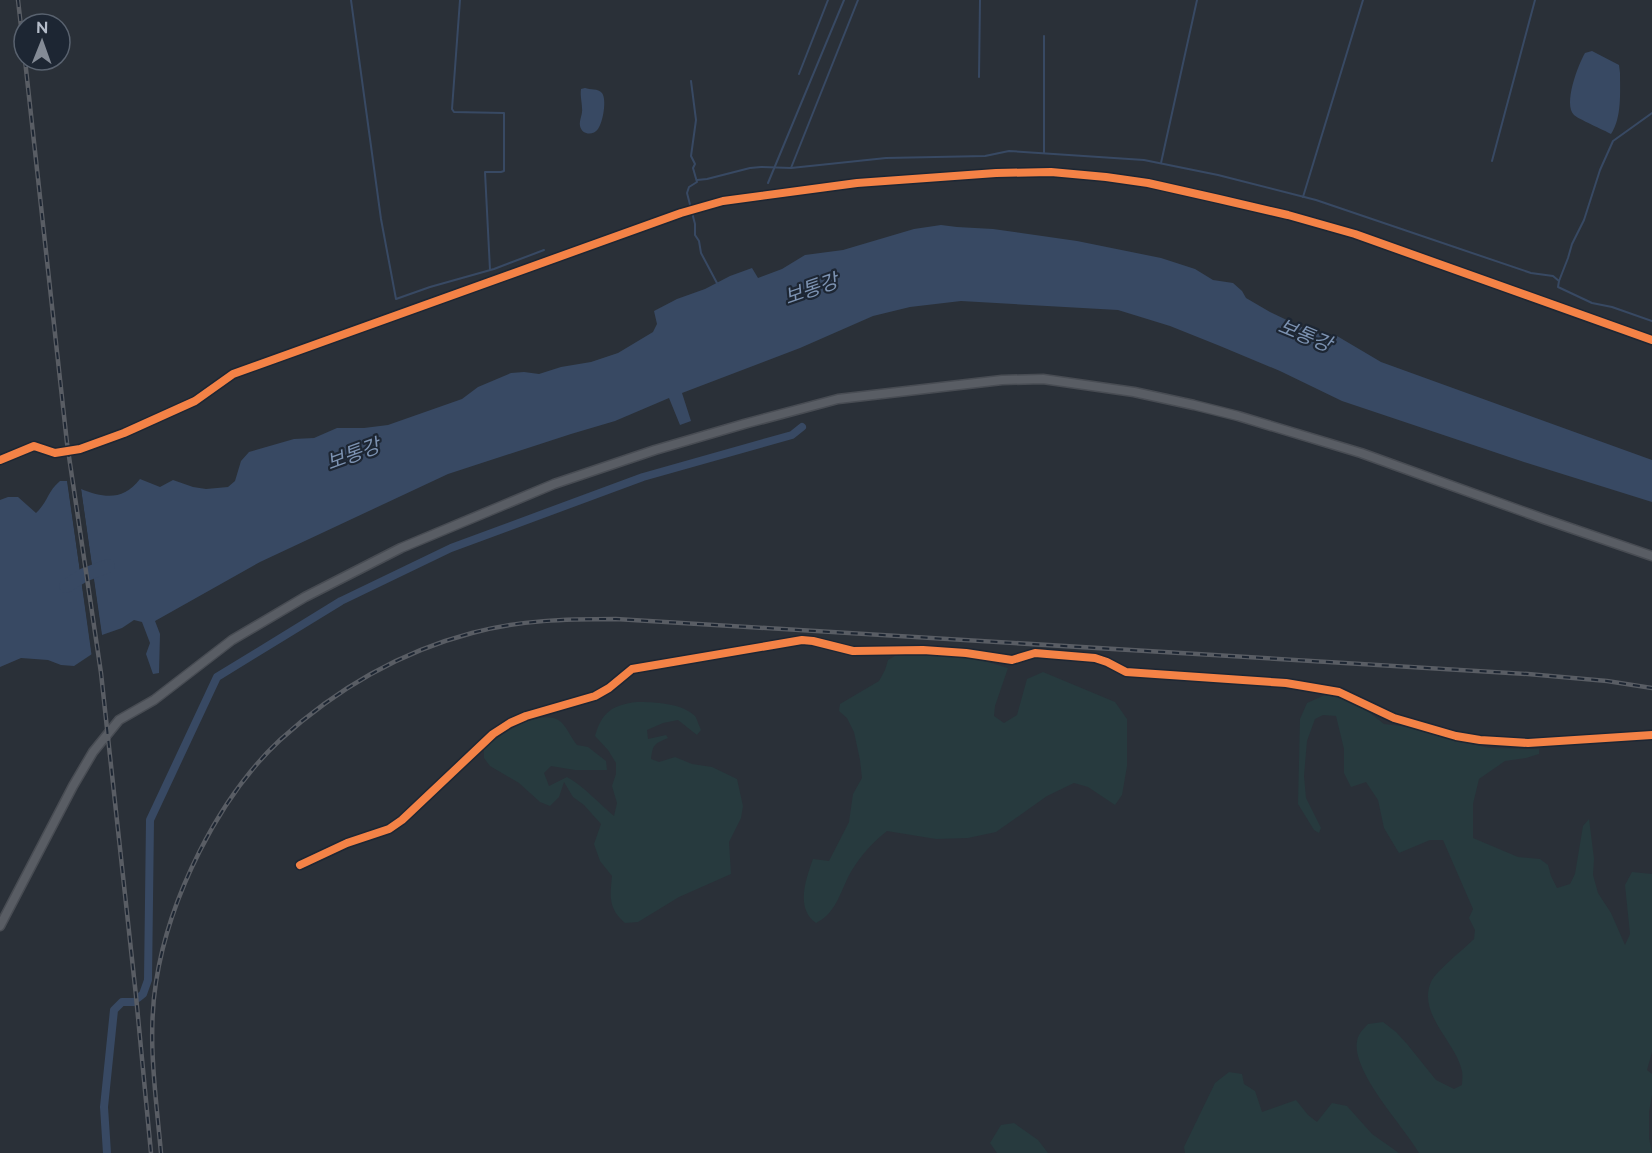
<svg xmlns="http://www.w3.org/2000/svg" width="1652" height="1153" font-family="Raleway,'Noto Sans KR',sans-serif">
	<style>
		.green { fill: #273a3e }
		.water { fill: #384963 }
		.pier { fill: #2a3038 }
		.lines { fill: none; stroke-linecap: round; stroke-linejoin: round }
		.stream { stroke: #384963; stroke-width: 2 }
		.canal { stroke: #384963; stroke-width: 8 }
		.river { stroke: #384963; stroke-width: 14 }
		.minor-casing { stroke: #484c53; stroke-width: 9 }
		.secondary-casing { stroke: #484c53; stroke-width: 11 }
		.minor { stroke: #5a5e66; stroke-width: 6 }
		.secondary { stroke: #595d64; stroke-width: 8 }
		.rail-casing { stroke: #595d64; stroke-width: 4.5 }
		.rail { stroke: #1d2633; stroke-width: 2; stroke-dasharray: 7; stroke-linecap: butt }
		.cycleway-casing { stroke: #1d2633; stroke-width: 11 }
		.cycleway { stroke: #f48246; stroke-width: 8 }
		.labels { text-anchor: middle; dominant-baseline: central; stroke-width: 4.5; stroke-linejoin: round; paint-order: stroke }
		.water-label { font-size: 20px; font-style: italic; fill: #7c92b1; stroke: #1d2633 }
	</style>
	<rect width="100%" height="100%" fill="#2a3038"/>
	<!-- green -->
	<g class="green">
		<path d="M914 652 971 657 1008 668 995 706 994 716 1004 723 1017 715 1027 679 1043 672 1115 702 1127 719V766L1122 795 1115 805 1088 787 1074 783 1047 796 996 832 968 838 936 839 887 831C873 842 862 854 852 870 840 890 838 912 816 923 795 908 806 879 813 859L829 861 849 822 853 794 862 778 860 760 854 732 847 718 839 711 840 704 879 681 885 670 888 660 898 654Z"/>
		<path d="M1325 695 1341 698 1365 709 1384 724 1410 727 1458 741 1490 748 1539 749V754L1526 758 1505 761 1479 779 1473 804V838L1518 857 1540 859 1548 865 1551 876 1557 888 1570 884 1575 874 1583 826 1589 819 1594 859 1593 875 1598 893 1611 913 1625 945 1630 934 1625 885 1632 872 1652 874V1052L1647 1070 1652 1074V1095L1649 1112V1138L1652 1153H1419C1405 1127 1344 1065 1359 1035 1361 1031 1365 1027 1368 1024L1383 1022 1396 1032 1407 1044 1436 1080 1454 1089 1462 1085C1462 1081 1463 1076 1462 1071 1456 1042 1417 1014 1431 982 1436 971 1464 949 1474 939L1475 930 1469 918 1473 909 1443 840H1430L1399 853 1384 828 1378 800 1366 782 1351 787 1344 773V749L1336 716 1323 715 1315 719 1307 741 1304 776 1306 798 1321 828 1319 833 1314 830 1298 804 1300 719 1307 703Z"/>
		<path d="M637 702C654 702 682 703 695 716 697 719 699 726 701 730L697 735 678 720 663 723 647 730 648 739 666 735 668 738C654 744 653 744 651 759L659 762 675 757 692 764 712 767 737 779 743 806 741 818 729 842 731 874 679 897 638 922 625 923C608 908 610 897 612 876L600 861 594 844 601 824 584 805 573 797 564 782 559 797 550 806 540 802 519 783 490 766 484 758V749C498 735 542 706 561 722 566 726 572 739 577 745L588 747 606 761 607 770H575L551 766 544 773 549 786 567 777C585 787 598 803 614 816L617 803 612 786 616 774V763L608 750 595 736C602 712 612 705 637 702Z"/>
		<path d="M1229 1072 1242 1074 1244 1084 1255 1091 1262 1112 1296 1100 1308 1115 1317 1122 1332 1103 1347 1106 1372 1134 1399 1153H1185L1184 1147 1215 1083Z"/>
		<path d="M1014 1123 1038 1140 1048 1153H997L990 1143 1001 1125Z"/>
	</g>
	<!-- water -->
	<g class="water">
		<path d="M1592 51 1619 65 1620 73C1620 92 1622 118 1611 134 1604 130 1578 119 1574 115 1563 104 1578 65 1585 53Z"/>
		<path d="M585 88C590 90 598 88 602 93 607 100 603 122 598 129 593 136 582 135 580 126 579 120 583 114 582 108 582 102 580 96 581 89Z"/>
		<path d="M941 225 957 227 993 229 1077 241 1161 258 1195 269 1213 280 1233 283 1242 291 1246 298 1270 312 1314 333 1337 336 1381 362 1652 460V502L1524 462 1342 401 1280 371 1220 346 1170 326 1118 310 961 301 910 307 873 316 800 348 682 393 691 421 680 425 669 398 615 421 571 434 448 474 260 562 155 621 160 634 159 673 153 674 146 654 150 643 142 622 134 620 122 628 102 635 81 489C104 498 123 501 140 479L160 487 173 480 193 487 206 489 228 487 235 481 241 461 249 452 294 439 314 438 337 428H364L388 425 462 399 478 387 511 373 524 372 539 374 561 367 591 362 618 353 653 332 657 324 654 311 677 299 705 289 730 276 752 268 758 278 782 269 805 255 843 250 914 229Z"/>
		<path d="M60 481H67L92 654 74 666 61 665 48 660 21 658 0 667V500L8 497H18L36 513C48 502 47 492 60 481Z"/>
	</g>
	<!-- pier -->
	<g class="pier">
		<path d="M67 478 70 481 95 654 92 658Z"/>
		<path d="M81 486V489L102 638 99 635 78 490Z"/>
	</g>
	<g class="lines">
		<!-- stream -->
		<g class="stream">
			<path d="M351 0 381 219 396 299 430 287 494 269 544 250"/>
			<path d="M460 0 452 109 454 112 504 113V171L501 172H485L490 270"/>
			<path d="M1044 36V153"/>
			<path d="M799 74 828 0"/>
			<path d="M979 77 980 0"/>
			<path d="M691 81 696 120 691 156 695 164 693 168 697 182 689 187 687 193 695 224V235L699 241 701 253 718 285"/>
			<path d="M1492 161 1535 0"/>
			<path d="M1161 163 1197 0"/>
			<path d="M791 168 858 0"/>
			<path d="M697 180 707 179 750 168 761 167 791 168 886 158 985 156 1009 151 1144 160 1218 175 1316 200 1531 273 1553 276 1559 281 1558 287 1592 303 1612 307 1652 321"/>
			<path d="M768 183 844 0"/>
			<path d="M1303 197 1363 0"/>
			<path d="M1559 281 1568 258 1572 244 1584 220 1600 170 1613 141 1652 113"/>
		</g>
		<!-- canal -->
		<g class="canal">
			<path d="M138 998 143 994 148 980 150 820 217 677 341 601 451 548 643 477 792 435 802 427"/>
			<path d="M107 1153 104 1107 114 1010 122 1002H134"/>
		</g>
		<!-- river -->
		<path class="river" d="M66 586 84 575 108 566"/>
		<defs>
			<g id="minor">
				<path d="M0 460 34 446 55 453 80 449 124 433 195 401 233 374 681 213 723 201 857 183 996 173 1051 172 1106 177 1148 183 1219 199 1288 215 1355 234 1652 340"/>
				<path d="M300 865 347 843 389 829 402 820 493 734 510 723 526 716 595 696 609 688 632 669 802 640 813 641 853 651 923 650 966 653 1012 660 1035 653 1095 658 1107 662 1126 672 1286 683 1339 692 1394 718 1456 736 1480 740 1528 743 1652 735"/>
			</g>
			<path id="secondary" d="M0 926 73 786 93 752 119 720 154 700 232 640 305 597 401 548 554 484 655 450 744 424 838 399 1002 380 1043 379 1134 392 1194 405 1238 416 1361 453 1544 519 1652 556"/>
		</defs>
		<!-- minor casing -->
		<use href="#minor" class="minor-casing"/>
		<!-- secondary casing -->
		<use href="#secondary" class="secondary-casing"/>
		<!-- minor -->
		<use href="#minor" class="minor"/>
		<!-- secondary -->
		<use href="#secondary" class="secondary"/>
		<defs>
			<g id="rail">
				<path d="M18 0 24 53"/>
				<path d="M25 60 67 443 101 673 136 996 151 1153"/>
				<path d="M161 1153C156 1096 147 1039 156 982 169 898 218 798 280 740 335 690 400 652 472 633 519 620 567 619 616 619L1528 674 1607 681 1652 688"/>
			</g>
		</defs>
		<!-- rail casing -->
		<use href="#rail" class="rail-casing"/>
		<!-- rail -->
		<use href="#rail" class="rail"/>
		<defs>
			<g id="cycleway">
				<path d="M0 460 34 446 55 453 80 449 124 433 195 401 233 374 681 213 723 201 857 183 996 173 1051 172 1106 177 1148 183 1219 199 1288 215 1355 234 1652 340"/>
				<path d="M300 865 347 843 389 829 402 820 493 734 510 723 526 716 595 696 609 688 632 669 802 640 813 641 853 651 923 650 966 653 1012 660 1035 653 1095 658 1107 662 1126 672 1286 683 1339 692 1394 718 1456 736 1480 740 1528 743 1652 735"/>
			</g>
		</defs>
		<!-- cycleway casing -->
		<use href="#cycleway" class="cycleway-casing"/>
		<!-- cycleway -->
		<use href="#cycleway" class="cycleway"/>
	</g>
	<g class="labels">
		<!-- water labels -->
		<g class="water-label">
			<text transform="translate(811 289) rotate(-19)">보통강</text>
			<text transform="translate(1305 335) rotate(22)">보통강</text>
			<text transform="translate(353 454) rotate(-20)">보통강</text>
		</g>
	</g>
	<!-- north arrow -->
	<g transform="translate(42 42) rotate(1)"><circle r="28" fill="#1d2633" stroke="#59626f" stroke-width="1.5"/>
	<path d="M0-4.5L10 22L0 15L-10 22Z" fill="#848b96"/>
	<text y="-9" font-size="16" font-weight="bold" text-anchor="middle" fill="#b4bcc9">N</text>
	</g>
</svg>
